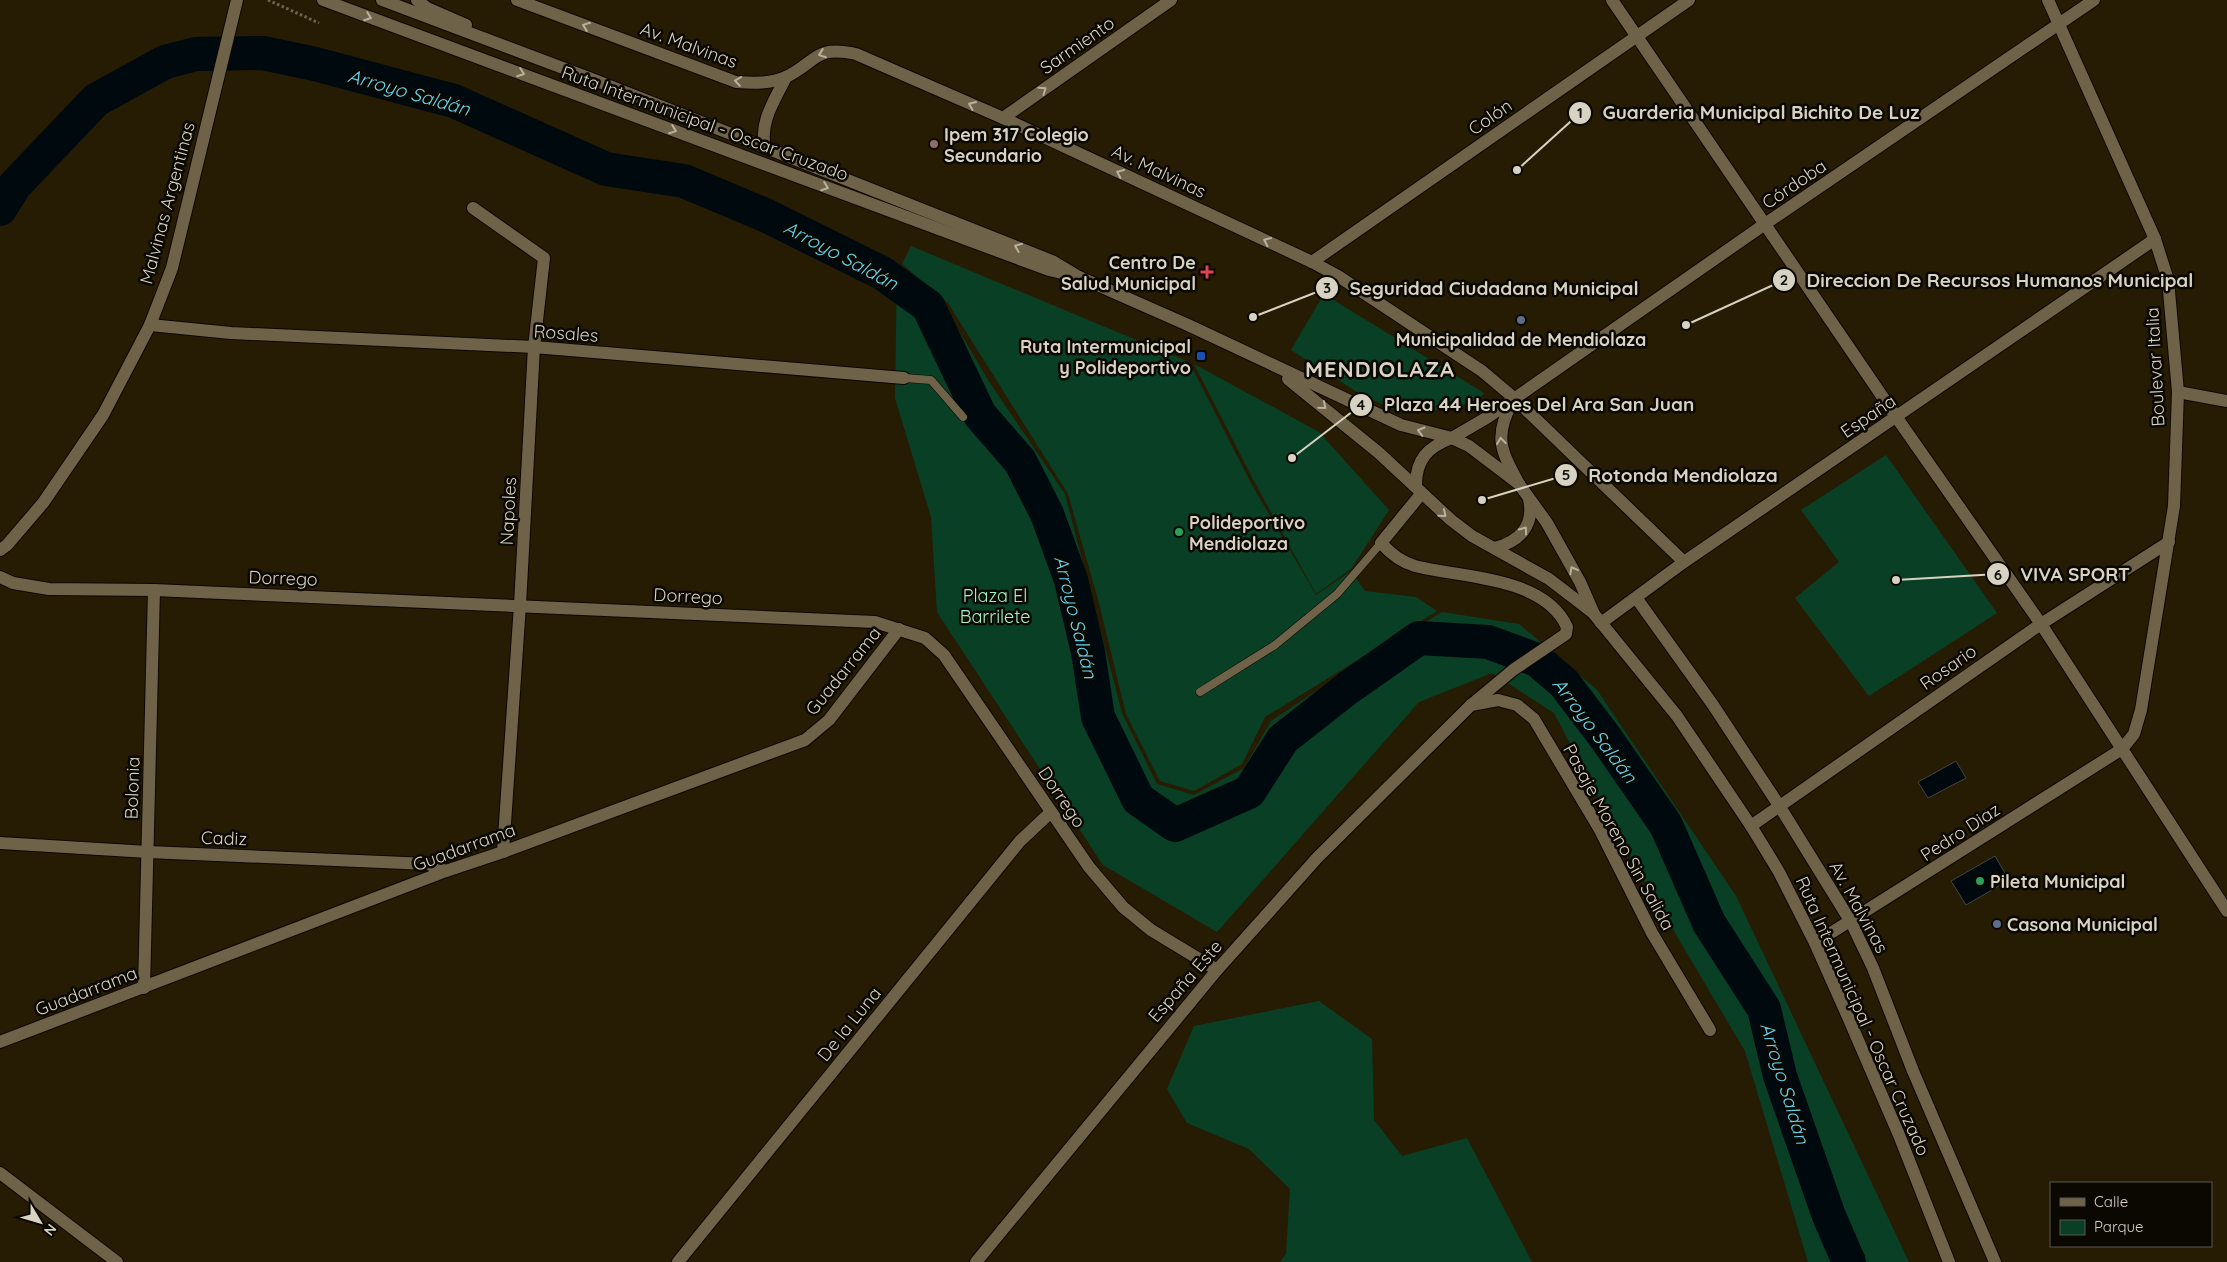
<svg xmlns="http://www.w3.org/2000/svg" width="2227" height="1262" font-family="Quicksand,sans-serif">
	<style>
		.green { fill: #094025 }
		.water { fill: #00090e; stroke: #414544 }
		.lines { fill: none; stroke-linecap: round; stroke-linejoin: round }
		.river { stroke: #00090e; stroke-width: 34 }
		.service-casing { stroke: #0f0600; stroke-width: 9 }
		.minor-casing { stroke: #0f0600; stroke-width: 14 }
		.tertiary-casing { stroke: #0f0600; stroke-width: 14 }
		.secondary-casing { stroke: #0f0600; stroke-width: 14 }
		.path { stroke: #6d6550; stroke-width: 3; stroke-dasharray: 2.5 2.5; stroke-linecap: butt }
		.service { stroke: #6e6349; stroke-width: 8 }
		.minor { stroke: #6e6349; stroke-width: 12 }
		.tertiary { stroke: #6e6349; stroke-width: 12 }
		.secondary { stroke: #6e6349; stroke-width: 12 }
		.oneway { stroke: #b8b19e }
		.education-dot { fill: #8d6e63; stroke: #0b0701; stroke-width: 2 }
		.health-dot { fill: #e0444e; stroke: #0b0701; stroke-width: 2 }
		.service-dot { fill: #5c6f8a; stroke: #0b0701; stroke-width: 2 }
		.transit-dot { fill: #1a4fb4; stroke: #0b0701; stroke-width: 2 }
		.leisure-dot { fill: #2e9e5b; stroke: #0b0701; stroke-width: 2 }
		.labels { text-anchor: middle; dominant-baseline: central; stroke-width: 5; stroke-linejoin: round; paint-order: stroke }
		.street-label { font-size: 18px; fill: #d8d2c3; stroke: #0b0701 }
		.poi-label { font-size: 18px; font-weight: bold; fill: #d8d2c3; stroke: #0b0701; text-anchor: start }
		.park-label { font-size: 18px; fill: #a0f4c0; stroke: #0b0701 }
		.water-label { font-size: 19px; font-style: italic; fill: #62d4ee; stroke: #0b0701 }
		.district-label { font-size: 22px; font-weight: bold; letter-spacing: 1px; fill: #d8d2c3; stroke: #0b0701 }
		.leader { fill: none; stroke: #d8d2c3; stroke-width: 2 }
		.callout-dot { fill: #d8d2c3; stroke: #0b0701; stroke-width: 2 }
		.mark-label { font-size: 15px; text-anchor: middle; font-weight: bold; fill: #111 }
		.callout-label { font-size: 19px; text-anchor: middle; font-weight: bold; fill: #d8d2c3; stroke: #0b0701; stroke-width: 5; stroke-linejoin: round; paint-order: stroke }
	</style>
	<rect width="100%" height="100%" fill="#261c04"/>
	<!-- green -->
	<g class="green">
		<path d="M911 246 1189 362 1252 485 1316 595 1351 571 1365 591 1416 597 1437 611 1265 717 1242 764 1194 791 1160 781 1126 714 1099 603 1068 494 948 303 902 264Z"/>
		<path d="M897 266 945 307 988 380 1065 494 1122 713 1157 784 1194 795 1244 768 1271 721 1361 661 1442 612 1519 624 1597 690 1736 896 1909 1262H1808L1745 1051 1633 862 1554 713 1492 673 1419 702 1217 932 1103 865 937 612 931 517 895 398Z"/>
		<path d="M1324 294 1484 393 1477 402 1426 412 1401 413 1357 392 1291 350Z"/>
		<path d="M1194 364 1319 432 1389 510 1351 569 1316 594 1255 483Z"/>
		<path d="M1886 455 1997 613 1869 696 1795 598 1839 562 1801 510Z"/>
		<path d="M1319 1001 1372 1039 1374 1120 1402 1156 1467 1138 1532 1262H1280L1286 1254 1290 1189 1249 1149 1187 1123 1167 1089 1194 1026Z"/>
	</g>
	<!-- water -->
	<g class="water">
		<path d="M1956 761 1966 778 1928 798 1918 782Z"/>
		<path d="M1995 856 2009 880 1966 905 1951 881Z"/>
	</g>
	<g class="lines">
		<!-- river -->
		<path class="river" d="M0 209 15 185 96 100 165 62 196 54 263 53 315 64 454 101 606 169 684 181 765 215 882 273 928 306 980 415 1020 461 1047 514 1071 580 1088 652 1098 717 1138 799 1175 825 1249 792 1283 739 1348 688 1419 638 1488 642 1537 660 1564 683 1605 737 1666 825 1709 923 1764 1009 1780 1076 1829 1216 1849 1262"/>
		<defs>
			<g id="service">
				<path d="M904 378 931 380 963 417"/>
				<path d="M1200 692 1275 645 1337 594 1381 543"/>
			</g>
			<g id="minor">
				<path d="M417 0 427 8 466 25"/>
				<path d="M517 0 736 82C752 83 770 84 786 77 817 62 814 45 856 54L1003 118 1312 262 1338 276 1482 371 1514 398 1684 562"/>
				<path d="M1003 118 1171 0"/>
				<path d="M765 148C759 122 775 100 786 77"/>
				<path d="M473 208 544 258 534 347 520 605 503 852"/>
				<path d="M1765 224 2094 0"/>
				<path d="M1312 262 1689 0"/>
				<path d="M150 325 231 333 534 347 904 378"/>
				<path d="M2178 392 2227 401"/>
				<path d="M0 577 13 583 49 589 154 590 875 622 925 638 944 655 1089 867 1123 907 1151 930 1217 970"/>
				<path d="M1637 599 1713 705 1780 807 1851 922 1873 968 1913 1071 1995 1262"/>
				<path d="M1601 623 1684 562 2155 239"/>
				<path d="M1471 705 1498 700 1517 705 1534 719 1600 830 1652 933 1710 1030"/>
				<path d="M1751 826 2041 624 2169 542"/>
				<path d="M0 843 148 852 428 864 446 871"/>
				<path d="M1815 943 2122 749 2134 734 2141 710 2174 506 2178 392 2168 280 2155 239 2048 0"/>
				<path d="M144 988 154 590"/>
				<path d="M0 1042 446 871 503 852 805 740 829 720 899 629"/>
				<path d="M0 1173 117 1262"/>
				<path d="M678 1262 1020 841 1051 812"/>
				<path d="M976 1262 1217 970 1317 858 1471 705 1513 670 1566 634 1567 627C1544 576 1461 578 1415 566 1401 562 1390 553 1381 543L1421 494"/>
			</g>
			<g id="tertiary">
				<path d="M1612 0 1897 418 2041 624 2227 911"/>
				<path d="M1513 401C1493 436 1501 451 1519 484"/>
				<path d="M1452 438 1488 417 1765 224"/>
				<path d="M0 550 7 545 43 503 103 415 150 325 172 268 237 0"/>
			</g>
			<g id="secondary">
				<path d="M323 0 1049 270 1066 274"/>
				<path d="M382 0 592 79 1052 261 1077 276 1188 325 1401 425 1452 438 1469 446 1519 484 1547 523 1580 582 1594 614 1677 716 1751 826 1779 872 1815 943 1848 1017 1899 1135 1949 1262"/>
				<path d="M1288 379 1379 453 1451 520 1472 536 1549 579 1592 612"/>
				<path d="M1416 485C1416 459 1428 447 1452 438"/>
				<path d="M1494 548C1519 542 1535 526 1529 499"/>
			</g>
		</defs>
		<!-- service casing -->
		<use href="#service" class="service-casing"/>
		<!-- minor casing -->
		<use href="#minor" class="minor-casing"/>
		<!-- tertiary casing -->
		<use href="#tertiary" class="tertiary-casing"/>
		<!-- secondary casing -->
		<use href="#secondary" class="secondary-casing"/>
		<!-- path -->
		<path class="path" d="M268 0 319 23"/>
		<!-- service -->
		<use href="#service" class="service"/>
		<!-- minor -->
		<use href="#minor" class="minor"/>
		<!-- tertiary -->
		<use href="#tertiary" class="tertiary"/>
		<!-- secondary -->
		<use href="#secondary" class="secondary"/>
	</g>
	<!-- one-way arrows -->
	<defs><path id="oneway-chevron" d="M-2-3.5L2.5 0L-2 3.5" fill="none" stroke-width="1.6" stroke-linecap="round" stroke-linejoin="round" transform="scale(1.25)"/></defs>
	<g class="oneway">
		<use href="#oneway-chevron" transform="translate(368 17) rotate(20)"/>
		<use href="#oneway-chevron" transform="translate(586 26) rotate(-159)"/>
		<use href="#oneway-chevron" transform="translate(822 54) rotate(159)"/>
		<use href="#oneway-chevron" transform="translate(521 73) rotate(20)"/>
		<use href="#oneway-chevron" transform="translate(738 81) rotate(-171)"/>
		<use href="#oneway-chevron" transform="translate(1043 90) rotate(-35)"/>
		<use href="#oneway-chevron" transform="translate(972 105) rotate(-156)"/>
		<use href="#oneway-chevron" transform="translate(673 130) rotate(21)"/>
		<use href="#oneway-chevron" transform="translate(1120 173) rotate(-155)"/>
		<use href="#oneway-chevron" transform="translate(825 187) rotate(20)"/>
		<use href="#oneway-chevron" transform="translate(1267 241) rotate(-155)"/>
		<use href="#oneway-chevron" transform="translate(1018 247) rotate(-158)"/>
		<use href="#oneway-chevron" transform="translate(1323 406) rotate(39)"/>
		<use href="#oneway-chevron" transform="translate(1421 431) rotate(-164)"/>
		<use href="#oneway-chevron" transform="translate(1501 441) rotate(-97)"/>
		<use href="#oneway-chevron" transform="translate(1443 514) rotate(40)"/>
		<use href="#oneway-chevron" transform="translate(1524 530) rotate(-54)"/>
		<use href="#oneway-chevron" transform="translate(1573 570) rotate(-118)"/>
	</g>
	<!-- markers -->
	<circle class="education-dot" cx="934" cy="144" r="5"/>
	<path class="health-dot" d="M1204.5 264.5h5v5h5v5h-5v5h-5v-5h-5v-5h5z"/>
	<g class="service-dot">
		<circle cx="1521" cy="320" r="5"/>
		<circle cx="1997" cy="924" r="5"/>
	</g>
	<rect class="transit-dot" x="1196" y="351" width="10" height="10" rx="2.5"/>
	<g class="leisure-dot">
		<circle cx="1179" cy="532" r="5"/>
		<circle cx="1980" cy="881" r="5"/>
	</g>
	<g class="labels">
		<!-- street labels -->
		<g class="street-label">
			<text transform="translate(689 45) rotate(20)">Av. Malvinas</text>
			<text transform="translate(1077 45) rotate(-35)">Sarmiento</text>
			<text transform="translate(1490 117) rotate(-35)">Colón</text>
			<text transform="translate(705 123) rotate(20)">Ruta Intermunicipal - Oscar Cruzado</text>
			<text transform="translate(1159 171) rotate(25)">Av. Malvinas</text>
			<text transform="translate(1794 184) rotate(-34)">Córdoba</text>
			<text transform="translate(167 203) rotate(-75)">Malvinas Argentinas</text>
			<text transform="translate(566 333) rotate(4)">Rosales</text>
			<text transform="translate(2155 367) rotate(-93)">Boulevar Italia</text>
			<text transform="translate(1868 416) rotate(-34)">España</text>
			<text transform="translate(508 511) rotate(-87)">Napoles</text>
			<text transform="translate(283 578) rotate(2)">Dorrego</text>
			<text transform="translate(688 596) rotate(3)">Dorrego</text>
			<text transform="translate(1948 667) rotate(-35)">Rosario</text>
			<text transform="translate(843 671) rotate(-51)">Guadarrama</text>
			<text transform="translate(132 788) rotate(-88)">Bolonia</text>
			<text transform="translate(1062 797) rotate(56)">Dorrego</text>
			<text transform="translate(1960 832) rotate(-33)">Pedro Diaz</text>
			<text transform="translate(1619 837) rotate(61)">Pasaje Moreno Sin Salida</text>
			<text transform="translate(224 838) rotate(2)">Cadiz</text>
			<text transform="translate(464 847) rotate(-20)">Guadarrama</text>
			<text transform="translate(1859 907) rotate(61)">Av. Malvinas</text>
			<text transform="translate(1185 981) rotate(-49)">España Este</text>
			<text transform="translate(86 991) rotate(-21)">Guadarrama</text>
			<text transform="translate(1863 1016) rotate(66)">Ruta Intermunicipal - Oscar Cruzado</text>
			<text transform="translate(849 1024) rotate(-51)">De la Luna</text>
		</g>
		<!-- poi labels -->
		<g class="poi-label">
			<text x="944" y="134">Ipem 317 Colegio<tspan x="944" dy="21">Secundario</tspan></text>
			<text x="1196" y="262" text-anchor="end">Centro De<tspan x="1196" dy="21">Salud Municipal</tspan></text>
			<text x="1521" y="339" text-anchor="middle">Municipalidad de Mendiolaza</text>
			<text x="1191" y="346" text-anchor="end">Ruta Intermunicipal<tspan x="1191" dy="21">y Polideportivo</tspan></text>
			<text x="1189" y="522">Polideportivo<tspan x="1189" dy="21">Mendiolaza</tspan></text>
			<text x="1990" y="881">Pileta Municipal</text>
			<text x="2007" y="924">Casona Municipal</text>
		</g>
		<!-- park labels -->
		<g class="park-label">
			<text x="995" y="595">Plaza El<tspan x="995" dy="21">Barrilete</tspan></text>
		</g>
		<!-- water labels -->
		<g class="water-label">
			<text transform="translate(409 92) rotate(16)">Arroyo Saldán</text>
			<text transform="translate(841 255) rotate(28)">Arroyo Saldán</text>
			<text transform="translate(1076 617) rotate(76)">Arroyo Saldán</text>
			<text transform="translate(1595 730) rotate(53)">Arroyo Saldán</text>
			<text transform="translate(1785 1083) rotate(73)">Arroyo Saldán</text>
		</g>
		<!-- district labels -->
		<g class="district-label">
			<text x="1380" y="369">MENDIOLAZA</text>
		</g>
	</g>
	<!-- callouts -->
	<path class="leader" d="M1517 170L1580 113M1686 325L1784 280M1253 317L1327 288M1292 458L1361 405M1482 500L1566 475M1896 580L1998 574"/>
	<g class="callout-dot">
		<circle cx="1517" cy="170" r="5"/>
		<circle cx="1686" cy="325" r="5"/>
		<circle cx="1253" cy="317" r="5"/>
		<circle cx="1292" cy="458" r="5"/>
		<circle cx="1482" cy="500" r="5"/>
		<circle cx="1896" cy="580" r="5"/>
		<circle cx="1580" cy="113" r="12"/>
		<circle cx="1784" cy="280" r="12"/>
		<circle cx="1327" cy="288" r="12"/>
		<circle cx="1361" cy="405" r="12"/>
		<circle cx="1566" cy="475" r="12"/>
		<circle cx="1998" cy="574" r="12"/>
	</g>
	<g class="mark-label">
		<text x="1580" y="118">1</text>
		<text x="1784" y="285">2</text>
		<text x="1327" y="293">3</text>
		<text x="1361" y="410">4</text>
		<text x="1566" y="480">5</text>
		<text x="1998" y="580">6</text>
	</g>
	<g class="callout-label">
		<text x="1761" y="119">Guarderia Municipal Bichito De Luz</text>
		<text x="2000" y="287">Direccion De Recursos Humanos Municipal</text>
		<text x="1494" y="295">Seguridad Ciudadana Municipal</text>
		<text x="1539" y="411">Plaza 44 Heroes Del Ara San Juan</text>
		<text x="1683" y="482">Rotonda Mendiolaza</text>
		<text x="2075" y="581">VIVA SPORT</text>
	</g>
	<!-- legend -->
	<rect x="2050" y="1182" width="162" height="65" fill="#0b0701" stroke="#5d584f"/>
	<rect x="2060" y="1198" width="25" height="8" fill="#6e6349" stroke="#5d584f"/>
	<text x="2094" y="1207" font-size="15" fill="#d8d2c3">Calle</text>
	<rect x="2060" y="1220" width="25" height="15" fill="#094025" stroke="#5d584f"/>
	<text x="2094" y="1232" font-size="15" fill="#d8d2c3">Parque</text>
	<!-- north arrow -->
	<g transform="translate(40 1222) rotate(128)" stroke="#0b0701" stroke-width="4" paint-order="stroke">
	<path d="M0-4L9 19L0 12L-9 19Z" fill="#d8d2c3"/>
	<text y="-8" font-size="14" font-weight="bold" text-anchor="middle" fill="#d8d2c3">N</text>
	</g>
</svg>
